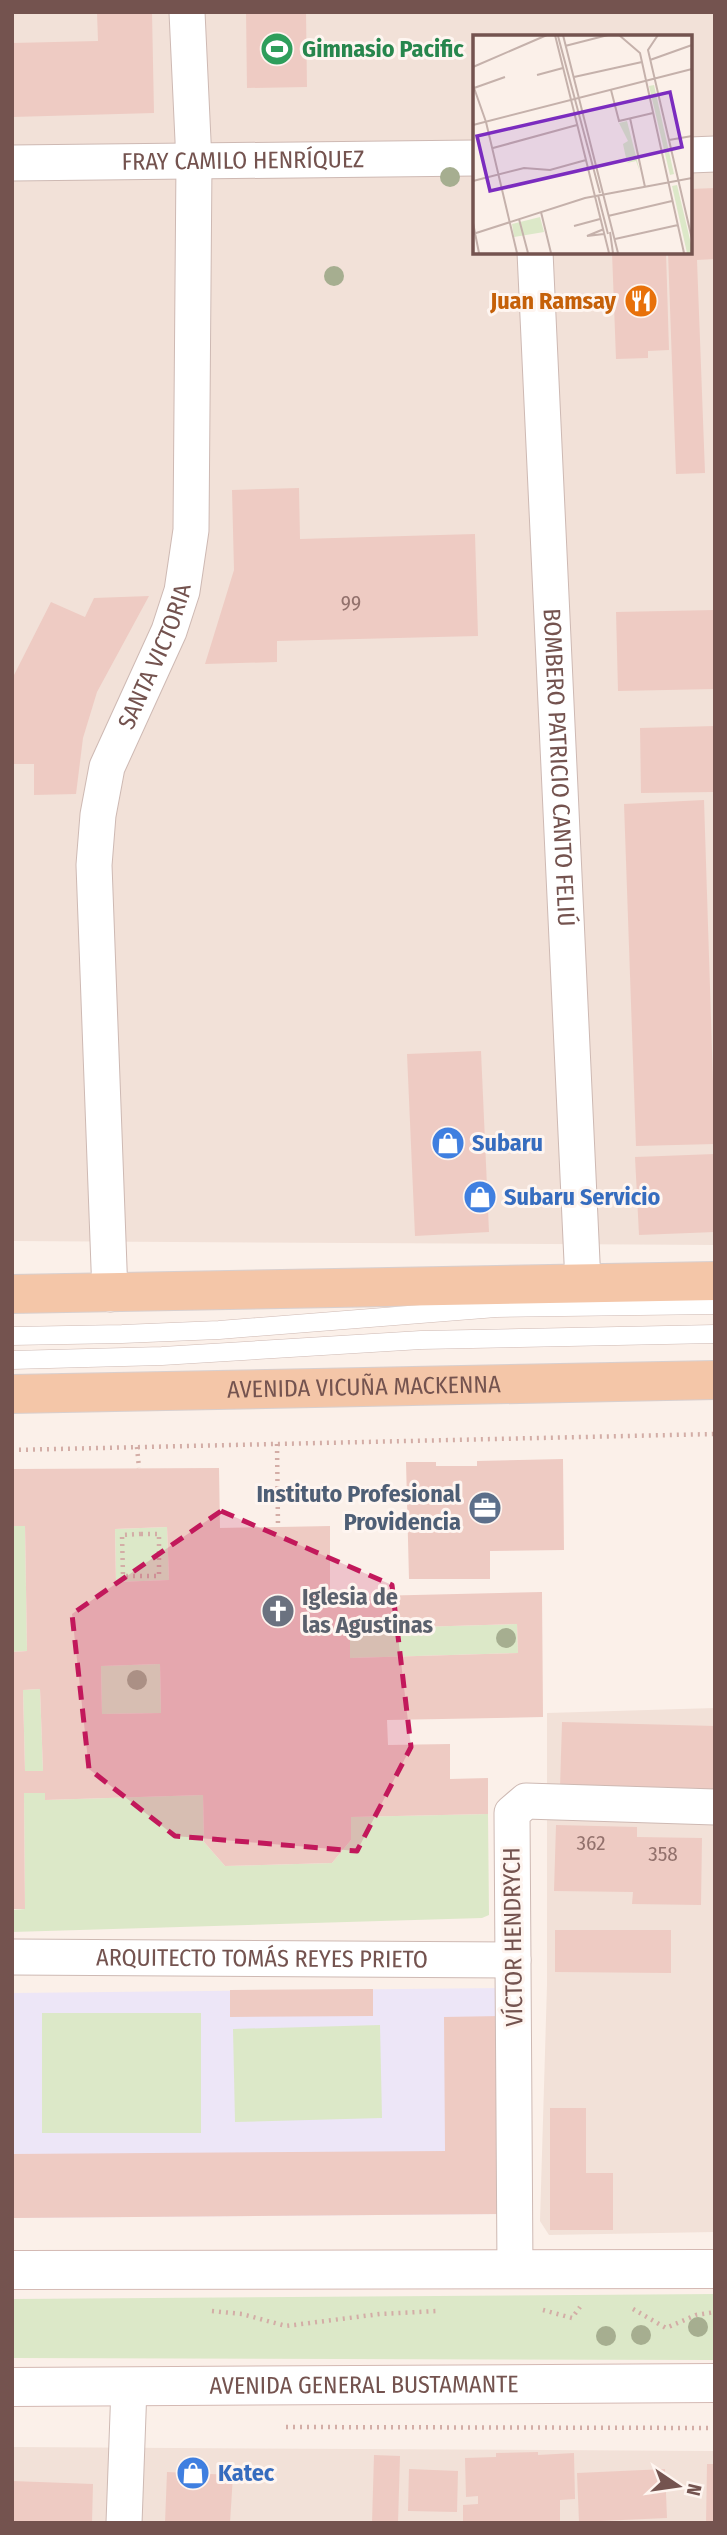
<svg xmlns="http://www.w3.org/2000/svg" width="727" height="2535" font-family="'Fira Sans Condensed',sans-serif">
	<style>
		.residential { fill: #f2e1d8; fill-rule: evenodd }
		.education { fill: #ede6f7 }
		.green { fill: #dce8c8 }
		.building { fill: #eecbc3; fill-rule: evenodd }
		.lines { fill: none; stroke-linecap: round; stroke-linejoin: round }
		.service-casing { stroke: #ceb9b3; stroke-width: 19 }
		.minor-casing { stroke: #ceb9b3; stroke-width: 37 }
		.secondary-casing { stroke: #d4b9b3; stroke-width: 40 }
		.primary-casing { stroke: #d8cfce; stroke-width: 40 }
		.path { stroke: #d3ada6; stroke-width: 4.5; stroke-dasharray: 2 5; stroke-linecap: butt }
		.service { stroke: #fff; stroke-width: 18 }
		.minor { stroke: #fff; stroke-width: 35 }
		.secondary { stroke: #fff; stroke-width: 38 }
		.primary { stroke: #f4c6a8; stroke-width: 38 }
		.tree { fill: #a6ae90 }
		.marked { fill: #c2185b; fill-opacity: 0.2; stroke: #c2185b; stroke-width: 5; stroke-dasharray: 14 9; stroke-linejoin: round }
		.labels { text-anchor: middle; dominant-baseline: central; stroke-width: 6; stroke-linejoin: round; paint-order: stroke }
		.number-label { font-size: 21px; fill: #92716c }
		.leisure-label { font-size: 24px; font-weight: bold; fill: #27864d; stroke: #fef5f0; text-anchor: start }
		.street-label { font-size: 24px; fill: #74534f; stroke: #fef5f0 }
		.food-label { font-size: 24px; font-weight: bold; fill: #c56008; stroke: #fef5f0; text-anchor: end }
		.shop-label { font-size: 24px; font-weight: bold; fill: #366cbe; stroke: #fef5f0; text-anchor: start }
		.service-label { font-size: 24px; font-weight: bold; fill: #4e5e75; stroke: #fef5f0; text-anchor: end }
		.worship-label { font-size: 24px; font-weight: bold; fill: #5b616d; stroke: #fef5f0; text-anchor: start }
		.inset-road { fill: none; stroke: #c5b1ab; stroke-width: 2 }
		.view { fill: #7b2cbf; fill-opacity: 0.15; stroke: #7b2cbf; stroke-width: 3.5 }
		.inset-edge { fill: none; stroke: #74534f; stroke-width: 3.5 }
	</style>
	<rect width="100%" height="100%" fill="#fbf0e9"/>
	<!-- residential -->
	<g class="residential">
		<path d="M12 12H715V1245L12 1241ZM475 37H690V252H475Z"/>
		<path d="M715 1708V2232L549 2235 540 2221 547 1985V1713Z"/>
		<path d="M12 2447 715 2451V2523H12Z"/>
	</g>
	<!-- education -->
	<path class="education" d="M501 1988 502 2214 12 2218V1993Z"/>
	<!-- green -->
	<g class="green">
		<path d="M12 1526H25L27 1651 12 1652Z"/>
		<path d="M167 1527 169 1580 116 1582 115 1529Z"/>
		<path d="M517 1624 518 1653 350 1658V1629Z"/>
		<path d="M160 1664 161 1713 102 1714 101 1666Z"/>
		<path d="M40 1689 43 1771H25L23 1690Z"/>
		<path d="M24 1793H45V1800L203 1795 204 1842 225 1866 332 1863 351 1840V1817L488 1814 489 1915 482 1918 12 1932V1910L25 1909Z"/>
		<rect x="42" y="2013" width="159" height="120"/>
		<path d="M380 2025 382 2118 235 2122 233 2029Z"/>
		<path d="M715 2294V2360L12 2358V2299Z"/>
	</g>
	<!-- building -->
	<g class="building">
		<path d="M97 12H152L154 113 12 117V43L98 41Z"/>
		<path d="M246 12H306L307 87 247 88Z"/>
		<path d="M715 188V259L697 260 705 473 676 474 668 252H690V189Z"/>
		<path d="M612 252H666L669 350 648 351V358L616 359Z"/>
		<path d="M299 488 300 539 475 534 478 636 277 641V662L205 664 234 570 232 490Z"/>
		<path d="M149 596 97 692 83 738 76 794 34 795V764H12V679L51 602 85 617 94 598Z"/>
		<path d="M715 610V689L618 691 616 612Z"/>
		<path d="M715 726V792L641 793 640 728Z"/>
		<path d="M704 800 715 1144 636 1146 624 804Z"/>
		<path d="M481 1051 489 1232 415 1236 407 1054Z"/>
		<path d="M715 1154V1232L639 1235 635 1157Z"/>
		<path d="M563 1459 564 1550 490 1551V1579H409L406 1462H436V1466H477V1461Z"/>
		<path d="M219 1468 220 1528 330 1526V1597L542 1592 543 1717 387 1720 388 1745 450 1744V1779L488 1778V1814L351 1817V1840L332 1863 225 1866 204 1842 203 1795 45 1800V1793H24L25 1909H12V1652L27 1651 25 1526H12V1469ZM167 1527 169 1580 116 1582 115 1529ZM517 1624 518 1653 350 1658V1629ZM160 1664 161 1713 102 1714 101 1666ZM40 1689 43 1771H25L23 1690Z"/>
		<path d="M562 1722 715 1726V1792L560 1788Z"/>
		<path d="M556 1825 637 1827V1837L702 1838 701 1905 632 1904 633 1892 554 1891Z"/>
		<path d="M555 1930H671V1973L555 1972Z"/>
		<path d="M373 1989V2016L230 2017V1990Z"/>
		<path d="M501 2016 502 2214 13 2218 12 2154 445 2151 444 2017Z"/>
		<path d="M550 2108H586V2173H613V2230H550Z"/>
		<path d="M538 2452V2455L574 2453 575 2499 560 2500V2523H463V2505L478 2504V2496L466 2497 465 2458 496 2457V2453Z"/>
		<path d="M374 2455 400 2456 398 2523H372Z"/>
		<path d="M707 2464H715V2523H706Z"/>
		<path d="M409 2469 458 2471 457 2512 408 2511Z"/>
		<path d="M665 2469 667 2518 579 2522 577 2473Z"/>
		<path d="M167 2472 233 2475 230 2523H165Z"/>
		<path d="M12 2481 93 2484 92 2523H12Z"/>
	</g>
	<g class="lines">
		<defs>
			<g id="service">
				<path d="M12 1336 122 1334 219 1330 496 1308 715 1305"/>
				<path d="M12 1360 162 1356 421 1340 715 1334"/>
			</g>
			<g id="minor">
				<path d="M690 155 715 154"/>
				<path id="s1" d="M12 163 475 158"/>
				<path id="s2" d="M535 252 583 1283"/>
				<path id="s3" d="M110 1294 94 865 98 815 107 767 169 631 182 591 191 530 194 162 187 12"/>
				<path id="s4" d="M12 1957 513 1960"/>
				<path d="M515 2269 512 1813 526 1801 715 1807"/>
				<path d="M124 2523 129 2387"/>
			</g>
			<g id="secondary">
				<path d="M12 2270 715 2269"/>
				<path id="s5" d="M12 2387 715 2383"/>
			</g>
			<g id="primary">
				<path d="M12 1294 715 1281"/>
				<path id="s6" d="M12 1394 715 1380"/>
			</g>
		</defs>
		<!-- service casing -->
		<use href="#service" class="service-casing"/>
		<!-- minor casing -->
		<use href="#minor" class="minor-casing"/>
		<!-- secondary casing -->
		<use href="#secondary" class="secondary-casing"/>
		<!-- primary casing -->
		<use href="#primary" class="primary-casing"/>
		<!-- path -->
		<g class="path">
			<path d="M277 1444 278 1527"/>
			<path d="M137 1447 139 1468"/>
			<path d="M12 1450 715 1434"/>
			<path d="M141 1534H159V1576H123L122 1535Z"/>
			<path d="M633 2309 666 2328 696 2315 715 2312"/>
			<path d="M543 2310 572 2318 580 2307"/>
			<path d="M212 2311 242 2314 286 2326 380 2314 436 2311"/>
			<path d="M286 2427 715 2428"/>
		</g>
		<!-- service -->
		<use href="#service" class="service"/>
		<!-- minor -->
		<use href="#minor" class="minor"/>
		<!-- secondary -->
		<use href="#secondary" class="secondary"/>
		<!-- primary -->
		<use href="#primary" class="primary"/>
	</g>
	<!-- trees -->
	<g class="tree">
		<circle cx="450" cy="177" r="10"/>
		<circle cx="334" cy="276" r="10"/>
		<circle cx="506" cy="1638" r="10"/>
		<circle cx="137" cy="1680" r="10"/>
		<circle cx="698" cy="2327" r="10"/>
		<circle cx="641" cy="2335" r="10"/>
		<circle cx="606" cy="2336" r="10"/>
	</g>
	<!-- marked area -->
	<path class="marked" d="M221 1511 392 1585 411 1747 357 1851 175 1836 89 1769 72 1614Z"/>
	<!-- icons -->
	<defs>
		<symbol id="stadium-disc" viewBox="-11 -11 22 22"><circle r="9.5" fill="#2e9e5b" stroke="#fef5f0"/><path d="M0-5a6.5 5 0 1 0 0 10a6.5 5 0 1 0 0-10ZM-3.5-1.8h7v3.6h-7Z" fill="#fff"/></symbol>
		<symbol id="restaurant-disc" viewBox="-11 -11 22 22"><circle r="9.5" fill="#e8710a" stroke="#fef5f0"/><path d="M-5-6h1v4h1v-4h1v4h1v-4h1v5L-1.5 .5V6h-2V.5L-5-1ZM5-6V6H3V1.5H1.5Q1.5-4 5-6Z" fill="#fff"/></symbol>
		<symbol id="shop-disc" viewBox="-11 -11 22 22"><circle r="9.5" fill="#3f7fe0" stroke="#fef5f0"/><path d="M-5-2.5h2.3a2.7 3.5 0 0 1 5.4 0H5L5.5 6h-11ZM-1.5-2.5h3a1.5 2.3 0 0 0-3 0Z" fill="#fff"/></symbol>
		<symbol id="office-disc" viewBox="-11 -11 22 22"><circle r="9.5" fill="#5c6f8a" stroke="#fef5f0"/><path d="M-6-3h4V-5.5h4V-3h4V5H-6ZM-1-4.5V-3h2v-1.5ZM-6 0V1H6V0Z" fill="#fff"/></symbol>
		<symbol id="church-disc" viewBox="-11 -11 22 22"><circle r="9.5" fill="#6b7280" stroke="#fef5f0"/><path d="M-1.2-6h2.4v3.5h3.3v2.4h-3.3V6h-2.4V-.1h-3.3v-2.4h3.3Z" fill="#fff"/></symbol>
	</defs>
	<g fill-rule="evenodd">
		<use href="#stadium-disc" x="258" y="30" width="38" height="38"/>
		<use href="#restaurant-disc" x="622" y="282" width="38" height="38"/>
		<use href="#shop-disc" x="429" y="1124" width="38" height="38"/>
		<use href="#shop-disc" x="461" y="1178" width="38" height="38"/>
		<use href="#office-disc" x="466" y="1489" width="38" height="38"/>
		<use href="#church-disc" x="259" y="1592" width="38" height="38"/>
		<use href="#shop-disc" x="174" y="2454" width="38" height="38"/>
	</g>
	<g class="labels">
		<!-- number labels -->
		<g class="number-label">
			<text x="351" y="603">99</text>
			<text x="591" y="1843">362</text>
			<text x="663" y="1854">358</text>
		</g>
		<!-- leisure labels -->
		<g class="leisure-label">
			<text x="302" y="49">Gimnasio Pacific</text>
		</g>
		<!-- street labels -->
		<g class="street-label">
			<text stroke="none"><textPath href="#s1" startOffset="231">FRAY CAMILO HENRÍQUEZ</textPath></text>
			<text stroke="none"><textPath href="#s3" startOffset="649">SANTA VICTORIA</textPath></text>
			<text stroke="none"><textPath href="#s2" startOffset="516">BOMBERO PATRICIO CANTO FELIÚ</textPath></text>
			<text stroke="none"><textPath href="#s6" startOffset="352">AVENIDA VICUÑA MACKENNA</textPath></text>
			<text transform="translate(513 1937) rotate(-91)">VÍCTOR HENDRYCH</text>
			<text stroke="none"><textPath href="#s4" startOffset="250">ARQUITECTO TOMÁS REYES PRIETO</textPath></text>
			<text stroke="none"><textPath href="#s5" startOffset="352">AVENIDA GENERAL BUSTAMANTE</textPath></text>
		</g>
		<!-- food labels -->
		<g class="food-label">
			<text x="616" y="301">Juan Ramsay</text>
		</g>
		<!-- shop labels -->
		<g class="shop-label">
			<text x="472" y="1143">Subaru</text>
			<text x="504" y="1197">Subaru Servicio</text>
			<text x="218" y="2473">Katec</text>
		</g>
		<!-- service labels -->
		<g class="service-label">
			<text x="461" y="1494">Instituto Profesional<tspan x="461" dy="28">Providencia</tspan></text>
		</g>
		<!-- worship labels -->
		<g class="worship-label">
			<text x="302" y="1597">Iglesia de<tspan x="302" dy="28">las Agustinas</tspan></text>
		</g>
	</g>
	<!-- overview -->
	<g transform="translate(473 35)">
		<rect width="219" height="219" fill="#fbf0e9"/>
		<path d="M181 50 201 139 197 140 176 51ZM154 86 167 137 163 126 154 128 161 121 153 123 150 109 155 106 146 88ZM204 150 219 213V218H214L199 151ZM67 182 71 197 41 202 39 189Z" fill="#dce8c8"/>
		<path class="inset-road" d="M82 0 136 218M90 0 145 218M146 0 167 18 211 218M185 0 175 15 219 204M85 1 127 158M92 11 135 0M177 25 219 10M0 32 74 0M64 40 90 33M101 42 169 27M0 50 13 87 44 218M1 53 32 42M138 55 146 86 180 78M157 83 172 152M0 90 219 34M196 105 219 101M20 113 104 90M0 146 51 133 77 135 113 125M125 160 135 199M68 177 78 218M135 181 199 166M46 184 55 218M0 188 6 218M101 191 127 184M131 194 114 201 131 199M137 197 140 218M0 199 112 163 219 143M142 204 205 190"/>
		<path class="view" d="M197 57 209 112 17 156 4 101Z"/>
		<rect width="219" height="219" class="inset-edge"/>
	</g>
	<!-- border -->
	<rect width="727" height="2535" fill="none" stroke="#74534f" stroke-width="28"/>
	<!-- north arrow -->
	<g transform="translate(678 2486) rotate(103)" stroke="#fef5f0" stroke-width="5" paint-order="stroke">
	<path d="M0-5L12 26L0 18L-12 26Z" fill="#74534f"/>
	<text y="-10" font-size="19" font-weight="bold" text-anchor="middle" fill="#74534f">N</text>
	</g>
</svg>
